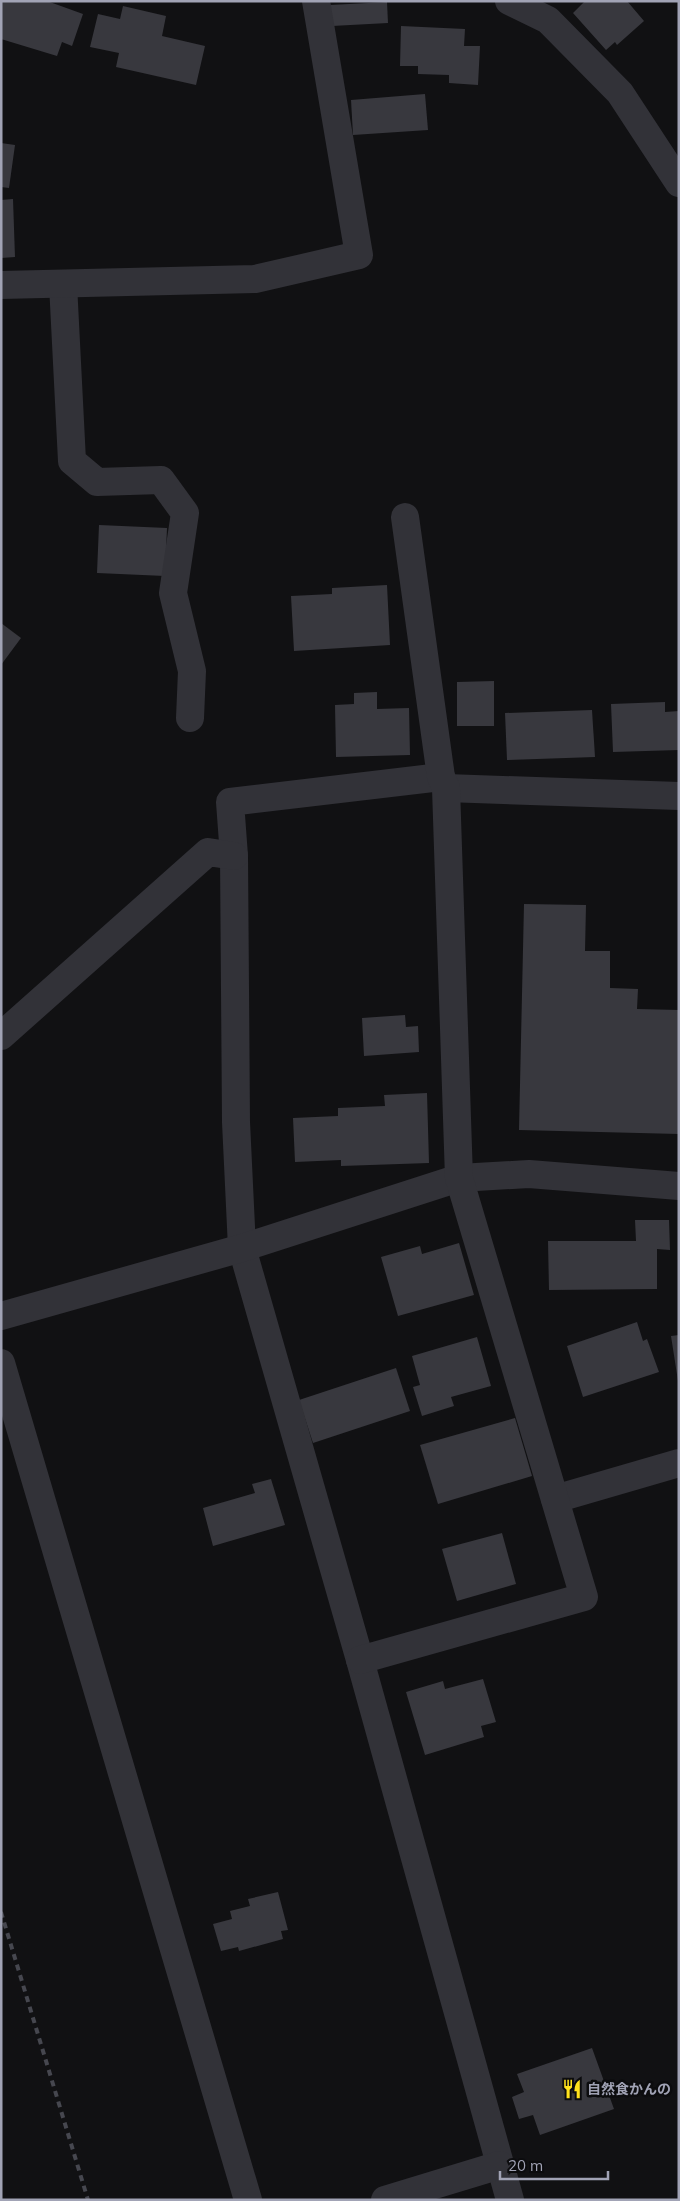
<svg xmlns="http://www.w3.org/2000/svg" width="680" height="2201" font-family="Mulish,'Noto Sans JP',sans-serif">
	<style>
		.building { fill: #38383e }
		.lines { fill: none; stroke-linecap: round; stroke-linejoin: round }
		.minor { stroke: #323238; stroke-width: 28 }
		.rail { stroke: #46474f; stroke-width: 4; stroke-dasharray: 6 5; stroke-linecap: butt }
		.labels { text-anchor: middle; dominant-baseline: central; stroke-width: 5; stroke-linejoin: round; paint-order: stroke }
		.poi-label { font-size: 14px; font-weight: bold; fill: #a1a3b5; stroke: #0c0c0e; text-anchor: start }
	</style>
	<rect width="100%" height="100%" fill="#111113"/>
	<!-- building -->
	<g class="building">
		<path d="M1 1H47L83 14 72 46 62 42 57 56 1 39Z"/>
		<path d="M585 1H627L644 21 617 45 615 42 606 50 573 13Z"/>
		<path d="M387 2 388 23 332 26 330 5Z"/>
		<path d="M123 6 166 16 162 36 205 46 196 85 116 67 119 53 90 47 98 14 120 19Z"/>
		<path d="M401 26 465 29 464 46H480L478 85 449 83V75L418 74V66H400Z"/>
		<path d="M425 94 428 130 353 135 351 100Z"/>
		<path d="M1 143 15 145 9 188 1 187Z"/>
		<path d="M13 199 15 257 1 258V200Z"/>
		<path d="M99 525 167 528 165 576 97 573Z"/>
		<path d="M387 585 390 645 294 651 291 596 332 594V588Z"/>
		<path d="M1 623 21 638 1 665Z"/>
		<path d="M494 681V726H457V682Z"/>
		<path d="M377 692V709L409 708 410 755 336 757 335 705 354 704V693Z"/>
		<path d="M665 702V712L679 711V750L613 752 611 704Z"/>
		<path d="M592 710 595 757 507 760 505 713Z"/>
		<path d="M524 904 586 905 585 951H610V988L638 989 637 1009 679 1010V1134L519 1130Z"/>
		<path d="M405 1015 406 1027 418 1026 419 1052 364 1056 362 1018Z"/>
		<path d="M427 1093 429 1163 341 1166V1160L295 1162 293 1118 338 1116V1108L385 1106 384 1095Z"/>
		<path d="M635 1220H669L670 1250 657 1249V1289L549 1290 548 1241H636Z"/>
		<path d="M459 1243 474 1295 398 1316 381 1257 420 1246 422 1254Z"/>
		<path d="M637 1322 643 1341 647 1339 659 1372 583 1397 567 1346Z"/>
		<path d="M679 1335V1380L678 1381 671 1336Z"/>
		<path d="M477 1337 491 1386 451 1397 454 1406 422 1416 413 1387 420 1385 412 1356Z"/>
		<path d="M396 1368 410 1411 313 1443 299 1400Z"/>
		<path d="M515 1418 532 1476 438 1504 420 1445Z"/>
		<path d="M271 1479 285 1525 213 1546 203 1508 255 1493 252 1484Z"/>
		<path d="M502 1533 516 1584 457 1601 442 1549Z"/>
		<path d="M483 1679 496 1722 481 1726 484 1737 425 1755 406 1692 443 1681 445 1689Z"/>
		<path d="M278 1892 288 1930 281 1931 283 1939 239 1951 238 1947 221 1951 213 1924 232 1919 230 1911 250 1906 248 1899Z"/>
		<path d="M592 2048 614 2109 540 2135 533 2115 519 2119 512 2097 524 2092 517 2074Z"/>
	</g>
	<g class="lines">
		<!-- minor -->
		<g class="minor">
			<path d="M509 1 548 20 620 93 679 183"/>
			<path d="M63 284 72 461 97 482 161 480 185 513 173 593 192 671 190 718"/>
			<path d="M1 285 255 279 359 255 316 1"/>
			<path d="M441 777 230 802 234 856 236 1122 242 1248 360 1660 510 2200"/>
			<path d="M446 788 679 796"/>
			<path d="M1 1036 208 852 234 856"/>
			<path d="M1 1316 242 1248 459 1178 529 1174 679 1186"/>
			<path d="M1 1363 248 2200"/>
			<path d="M555 1499 679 1463"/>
			<path d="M360 1660 584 1597 459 1178 446 788 441 777 405 517"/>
			<path d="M385 2200 500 2165"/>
		</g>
		<!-- rail -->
		<path class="rail" d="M1 1912 88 2200"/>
	</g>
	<!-- icons -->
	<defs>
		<symbol id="restaurant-bare" viewBox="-9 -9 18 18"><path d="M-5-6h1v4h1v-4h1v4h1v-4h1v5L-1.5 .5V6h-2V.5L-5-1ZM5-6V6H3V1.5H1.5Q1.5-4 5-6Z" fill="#ffe21c" stroke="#0c0c0e" stroke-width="2.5" paint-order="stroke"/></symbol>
	</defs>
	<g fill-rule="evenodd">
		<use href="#restaurant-bare" x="558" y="2075" width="28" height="28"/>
	</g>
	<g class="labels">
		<!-- poi labels -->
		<g class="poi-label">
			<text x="587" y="2089">自然食かんの</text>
		</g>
	</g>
	<!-- border -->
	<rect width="680" height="2201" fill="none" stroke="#a1a3b5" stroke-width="5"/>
	<!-- scale -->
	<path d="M500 2171v8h108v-8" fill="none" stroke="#a1a3b5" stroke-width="2.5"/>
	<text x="508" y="2171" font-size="15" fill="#a1a3b5" stroke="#0c0c0e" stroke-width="4" paint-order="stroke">20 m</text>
</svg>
